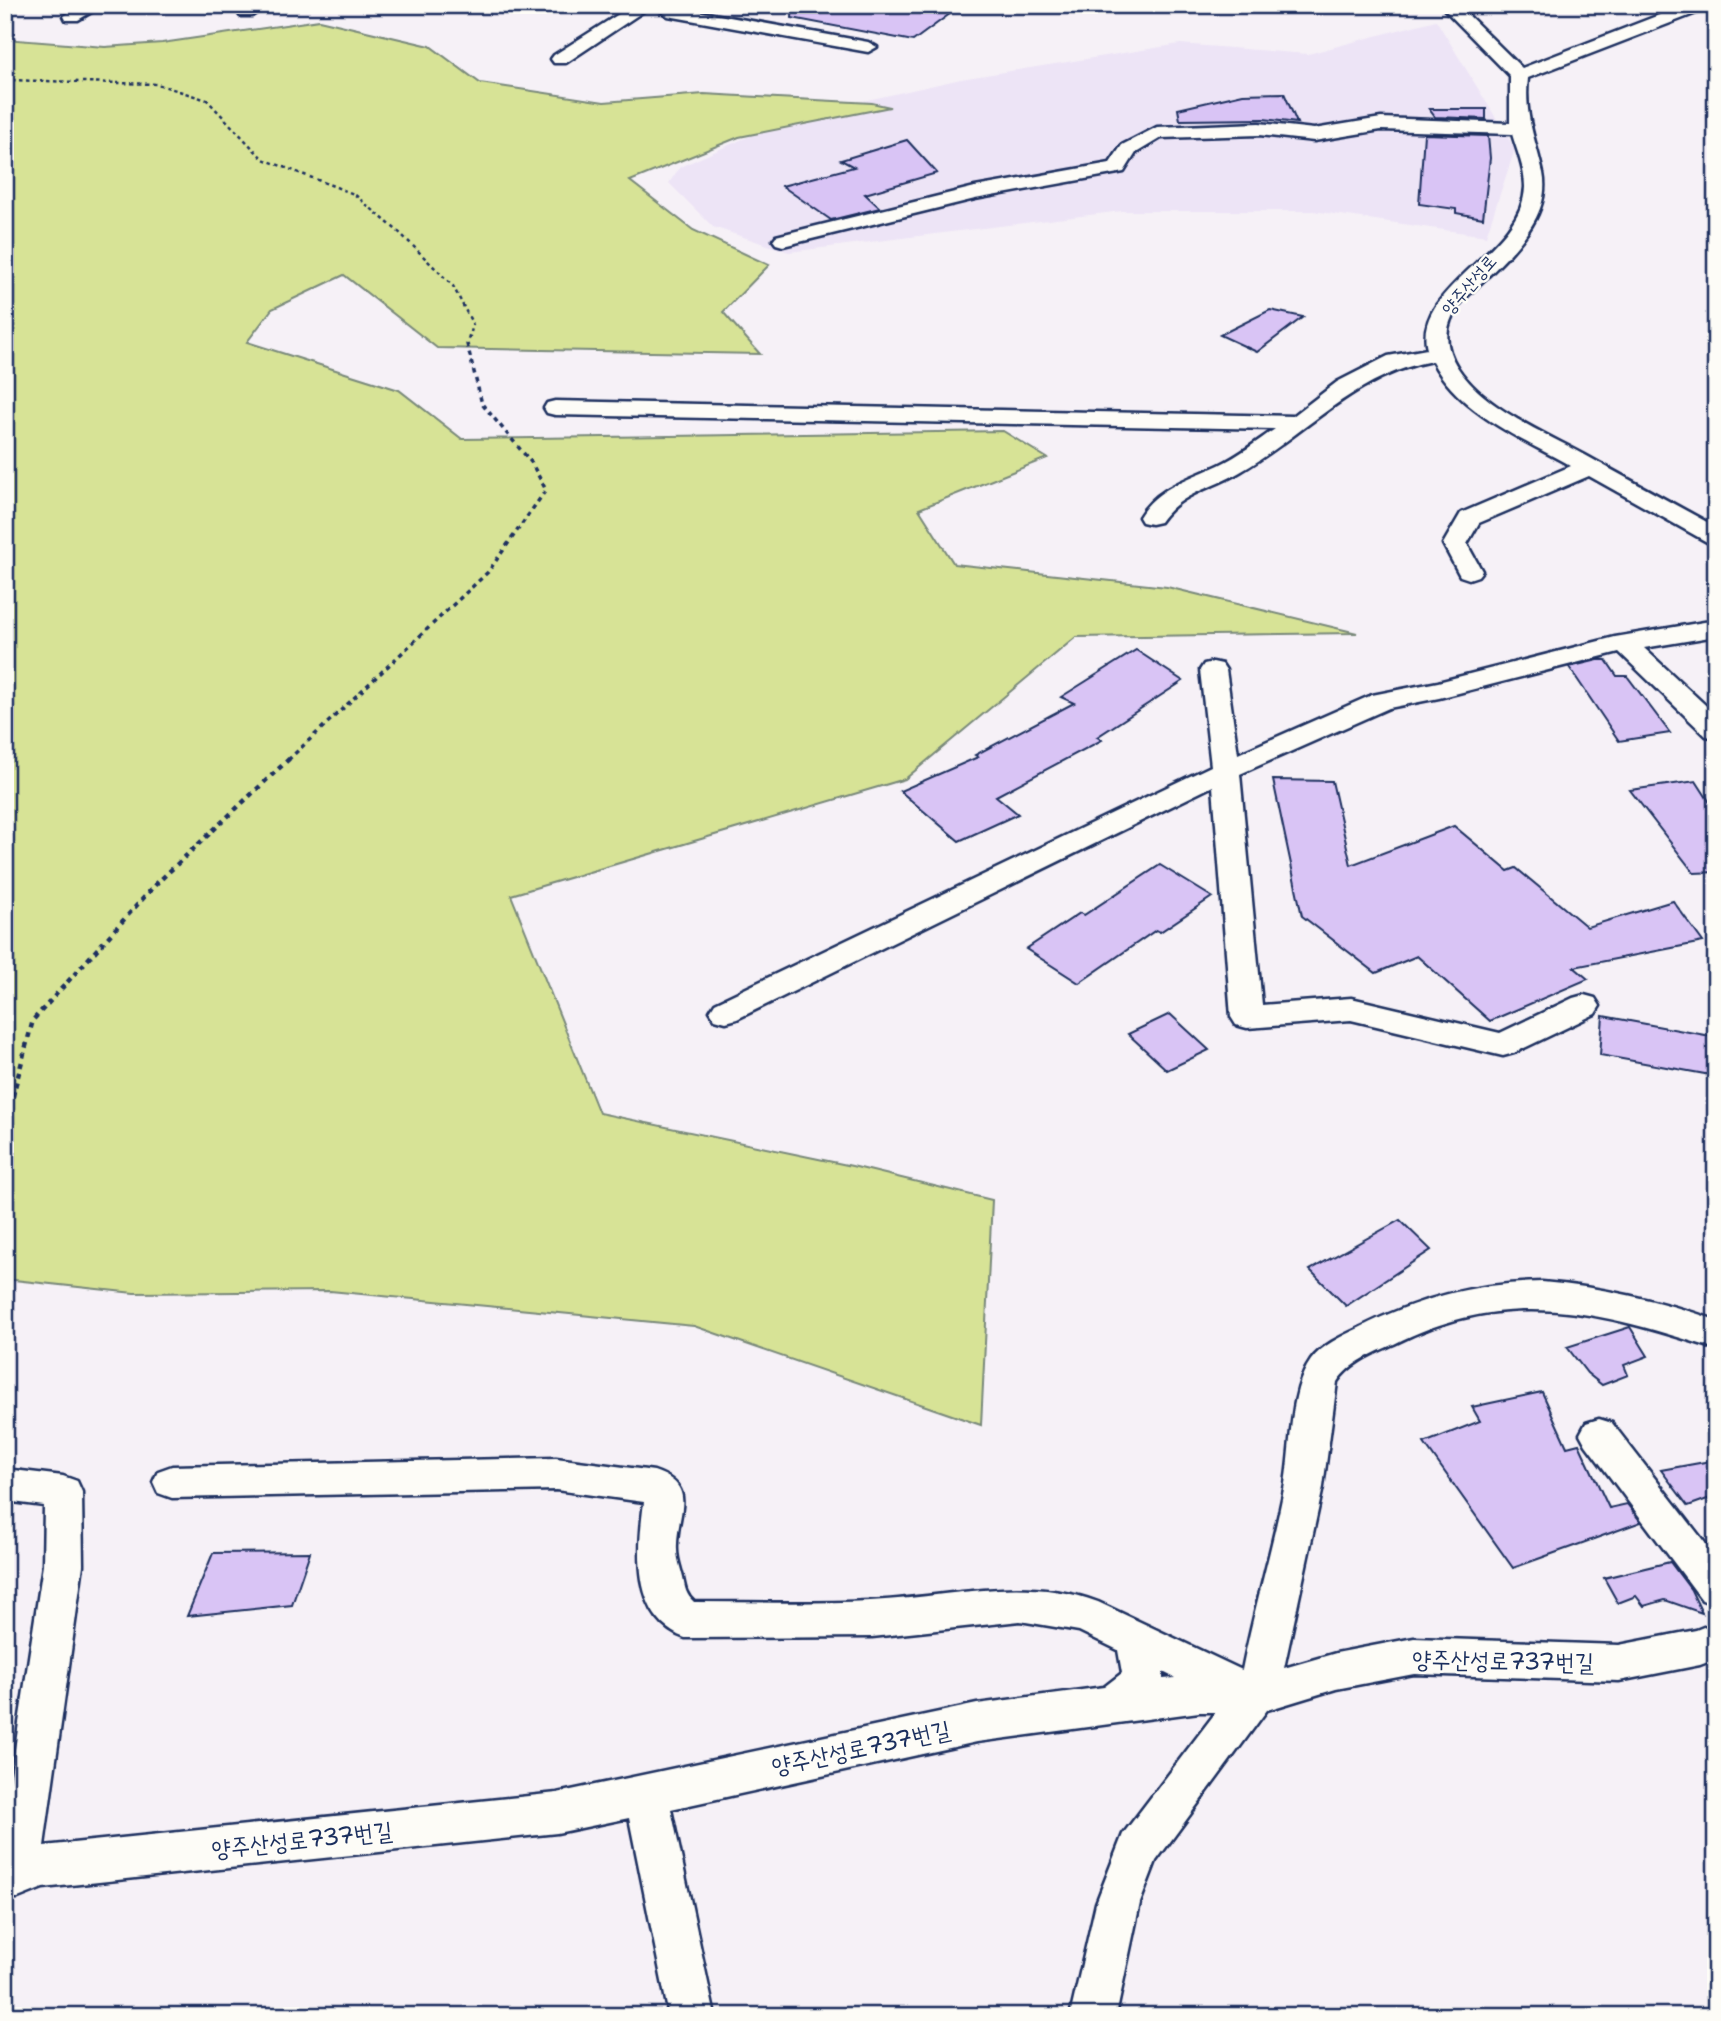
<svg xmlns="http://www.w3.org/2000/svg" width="1721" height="2021" font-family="'Shantell Sans','Poor Story',sans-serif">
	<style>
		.built { fill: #ede4f6 }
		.green { fill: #d7e396; stroke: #79897a; stroke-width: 2 }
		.building { fill: #d9c4f5; stroke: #1b2f5e; stroke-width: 2 }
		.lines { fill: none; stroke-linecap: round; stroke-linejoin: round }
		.minor-casing { stroke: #1b2f5e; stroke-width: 5 }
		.path-far2 { stroke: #1b2f5e; stroke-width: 2.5; stroke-dasharray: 3.5 3.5; stroke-linecap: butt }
		.path-far1 { stroke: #1b2f5e; stroke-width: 3.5; stroke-dasharray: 4.5 4.5; stroke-linecap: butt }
		.path { stroke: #1b2f5e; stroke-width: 4.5; stroke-dasharray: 5 5; stroke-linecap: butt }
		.minor { fill: #fdfcf7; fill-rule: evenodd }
		.labels { text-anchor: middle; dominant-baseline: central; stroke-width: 5; stroke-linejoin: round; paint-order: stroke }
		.far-street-label { font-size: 18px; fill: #1b2f5e; stroke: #fdfcf7 }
		.near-street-label { font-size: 24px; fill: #1b2f5e; stroke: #fdfcf7 }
	</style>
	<rect width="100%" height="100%" fill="#f6f1f7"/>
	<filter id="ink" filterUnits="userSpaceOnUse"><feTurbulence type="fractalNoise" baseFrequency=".0143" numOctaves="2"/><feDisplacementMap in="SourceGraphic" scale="14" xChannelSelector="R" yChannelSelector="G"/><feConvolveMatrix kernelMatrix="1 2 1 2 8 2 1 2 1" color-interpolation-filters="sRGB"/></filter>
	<g filter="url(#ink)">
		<!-- built -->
		<path class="built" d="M1436 20 1515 149 1486 236 1313 211H1122L789 252 713 227 669 183 680 167 792 117 961 79 1180 44 1308 54Z"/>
		<!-- green -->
		<path class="green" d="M319 20 430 46 480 83 604 102 704 94 872 103 890 107 739 137 630 181 693 230 769 265 723 312 760 354 437 348 344 275 272 309 247 342 399 390 462 439 1003 431 1047 458 919 509 954 564 1167 587 1357 633 1076 637 905 779 511 895 599 1113 852 1166 992 1200 981 1425 694 1326 330 1291 134 1293 5 1279V39L105 47 162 43Z"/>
		<!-- building -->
		<g class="building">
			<path d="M793 5H962L913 41 792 18Z"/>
			<path d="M1284 93 1297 123 1264 119 1180 120 1178 109 1243 94Z"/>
			<path d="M1429 109H1486V119L1435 117Z"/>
			<path d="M1424 134 1488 136 1490 158 1483 218 1456 213V209L1419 204Z"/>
			<path d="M907 140 937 173 865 194 880 208 831 220 782 186 854 167 841 160Z"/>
			<path d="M1270 310 1303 317 1257 352 1220 335Z"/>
			<path d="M1136 650 1183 681 1097 737 1102 740 996 796 1018 814 959 841 900 791 978 757 975 755 1074 703 1061 697Z"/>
			<path d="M1598 660H1606L1617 676H1627L1670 733 1619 741 1569 667Z"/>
			<path d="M1273 780 1332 781 1351 865 1454 826 1508 871 1516 868 1587 927 1673 901 1703 942 1574 967 1588 979 1490 1021 1417 956 1376 973 1302 916Z"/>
			<path d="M1696 781 1716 812V872L1694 873 1630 790Z"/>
			<path d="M1160 865 1212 897 1160 932 1156 930 1079 983 1026 949 1080 913 1084 915Z"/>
			<path d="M1170 1014 1209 1050 1167 1070 1128 1034Z"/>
			<path d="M1603 1016 1716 1037V1076L1600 1055Z"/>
			<path d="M1400 1220 1431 1250 1346 1306 1310 1270Z"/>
			<path d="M1630 1327 1648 1356 1624 1365 1628 1375 1602 1385 1587 1373 1567 1347Z"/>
			<path d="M1542 1392 1567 1447 1579 1444 1609 1508 1627 1504 1641 1522 1513 1568 1424 1443 1480 1421 1472 1407Z"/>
			<path d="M1716 1460V1496L1688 1506 1661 1470Z"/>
			<path d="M310 1552 292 1605 187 1616 213 1553Z"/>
			<path d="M1670 1562 1691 1590 1702 1613 1665 1600 1644 1606 1636 1596 1618 1603 1604 1578Z"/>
		</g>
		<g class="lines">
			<defs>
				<g id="minor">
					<path d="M81 5H103L78 20H66L64 16Z"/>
					<path d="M246 5H268L252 16H240L238 12Z"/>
					<path d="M633 5H653L566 63H554L551 59 554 55Z"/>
					<path d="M664 5H682L680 8 868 42 877 47 868 52 668 16 660 11Z"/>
					<path d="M1440 5H1458L1522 68 1685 5H1709L1707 9 1528 78C1524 116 1535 137 1543 173 1554 226 1491 270 1460 304 1444 325 1443 345 1458 368 1485 409 1543 432 1585 455 1628 479 1672 503 1716 527V544L1707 542 1589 476 1479 523 1467 544 1482 571 1478 576 1469 579 1460 576 1443 544 1461 513 1571 466C1522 439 1459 413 1432 361 1354 375 1306 434 1240 472 1210 490 1181 492 1160 522L1151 524 1142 522 1139 517C1157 487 1189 479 1219 465 1239 456 1257 441 1275 429L555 415 547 413 544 408 547 403 555 401 1293 416 1337 382 1388 356 1427 349C1411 287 1523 252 1525 187 1525 169 1517 151 1512 134L1381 130 1314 141 1259 135 1161 138 1136 153 1124 172 975 199 783 246 776 244 773 240 776 236 975 187 1110 163 1122 145 1157 127 1259 123 1314 129 1381 118 1510 123V76Z"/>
					<path d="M1716 620V636L1644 648 1716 715V738L1706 736 1619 652 1439 698 1389 708 1240 774 1262 1005 1351 998 1500 1033 1573 998 1584 995 1595 998 1600 1006 1595 1014 1514 1053 1503 1056 1351 1020 1247 1028 1236 1025 1231 1017 1213 786 737 1019 726 1022 715 1019 710 1011 715 1003 1211 766 1200 670 1204 664 1213 662 1222 664 1226 670 1238 754 1372 695 1438 682 1615 637Z"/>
					<path d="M1542 1282C1602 1287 1658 1300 1716 1320V1349C1601 1312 1509 1286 1394 1344 1374 1353 1349 1363 1337 1382L1323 1487 1284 1668 1336 1653 1414 1638 1619 1645 1696 1630 1716 1622V1659L1700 1665 1619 1681 1414 1674 1336 1689 1267 1710 1156 1861 1140 1903 1116 2016H1070L1096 1903 1123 1834 1216 1712H1199L977 1742 671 1809 715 2016H669L629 1818 557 1833 43 1888 18 1898H5V1815L43 1565 44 1506 5 1501V1469L63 1476 77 1481 82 1492 83 1565 44 1846 557 1793 977 1704 1104 1687 1122 1673 1118 1650 1079 1631 1020 1621 872 1637 685 1638C631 1618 638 1548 644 1502L556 1490 172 1498 158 1493 153 1482 158 1471 172 1466 556 1458 654 1471C701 1487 675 1514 677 1550 677 1559 681 1569 683 1578 685 1588 686 1595 694 1602 752 1602 812 1604 870 1601 948 1598 1022 1574 1098 1602L1242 1670C1254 1609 1272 1550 1284 1489 1292 1451 1288 1392 1311 1360 1322 1345 1342 1336 1359 1328 1420 1297 1473 1284 1542 1282ZM1163 1672 1175 1678 1163 1679Z"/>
					<path d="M1599 1419 1612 1423 1716 1557V1605L1702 1600 1586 1445 1580 1434 1586 1423Z"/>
				</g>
			</defs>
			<!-- minor casing -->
			<use href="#minor" class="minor-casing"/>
			<!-- path-far2 -->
			<path class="path-far2" d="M5 80 157 84 207 100 263 159 354 194 401 234 453 286 473 325 471 332"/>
			<!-- path-far1 -->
			<path class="path-far1" d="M288 760 488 572 546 490 531 462 482 404 467 344 471 331"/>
			<!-- path -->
			<path class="path" d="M5 1125 33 1020 157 883 290 758"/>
			<!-- minor -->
			<use href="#minor" class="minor"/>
		</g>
	</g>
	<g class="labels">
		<!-- far-street labels -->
		<g class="far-street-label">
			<text transform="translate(1469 285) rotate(-49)">양주산성로</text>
		</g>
		<!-- near-street labels -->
		<g class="near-street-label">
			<text transform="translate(1503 1661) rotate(1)">양주산성로737번길</text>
			<text transform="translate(861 1748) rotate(-12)">양주산성로737번길</text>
			<text transform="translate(302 1840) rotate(-6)">양주산성로737번길</text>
		</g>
	</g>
	<!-- margin -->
	<rect width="1721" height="2021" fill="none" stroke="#fdfcf7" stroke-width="28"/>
	<rect x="14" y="14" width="1693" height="1993" fill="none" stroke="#1b2f5e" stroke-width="2.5" filter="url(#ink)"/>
</svg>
